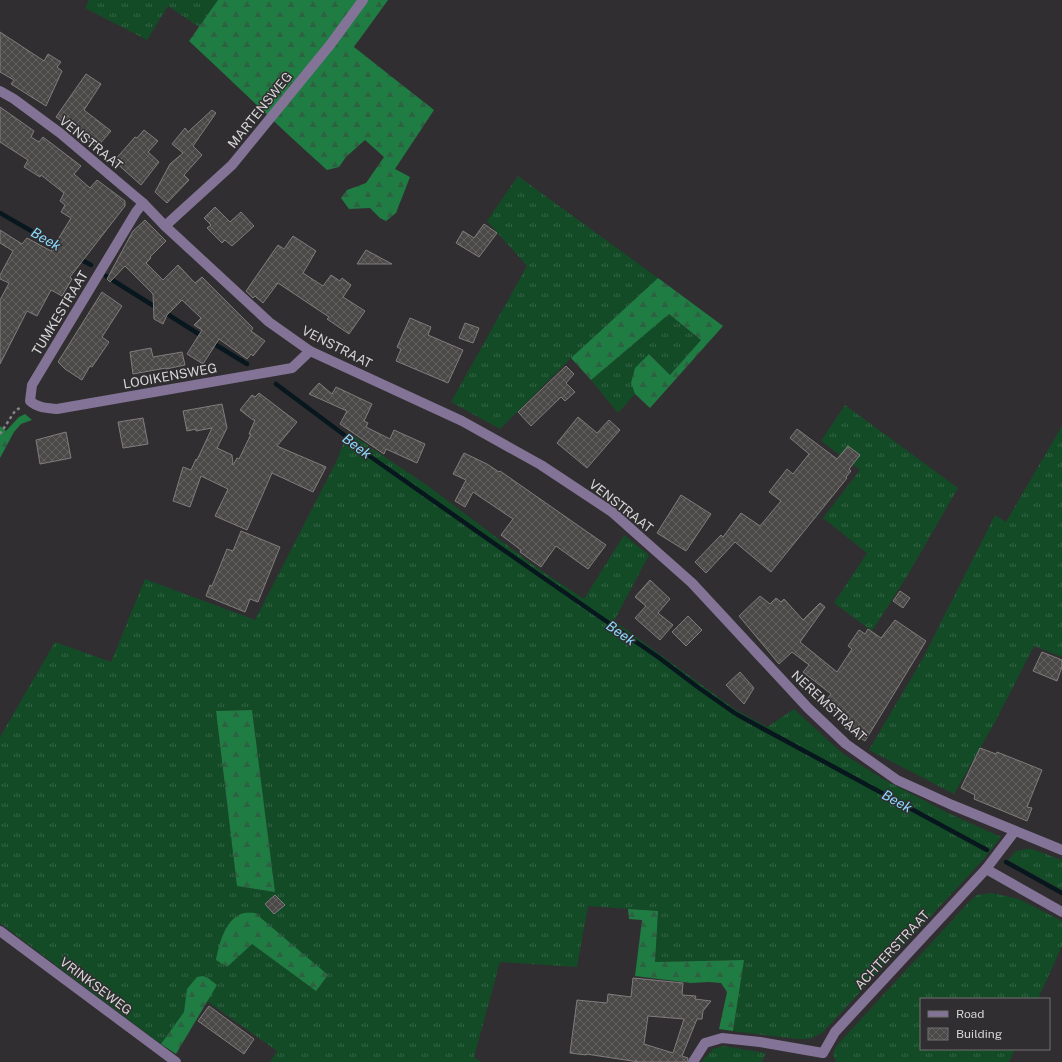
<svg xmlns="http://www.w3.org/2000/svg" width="1062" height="1062" font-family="'Public Sans',sans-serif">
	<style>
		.grass { fill: url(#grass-tufts); fill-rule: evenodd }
		.forest { fill: url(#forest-firs) }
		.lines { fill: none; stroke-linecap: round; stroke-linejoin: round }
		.stream { stroke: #08171e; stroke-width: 4.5 }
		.building { fill: url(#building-cross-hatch); stroke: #807d7c; fill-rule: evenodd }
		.path { stroke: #868586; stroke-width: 2.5; stroke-dasharray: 3 3; stroke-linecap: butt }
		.minor { stroke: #837396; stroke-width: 10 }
		.labels { text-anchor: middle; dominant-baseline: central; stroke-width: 3; stroke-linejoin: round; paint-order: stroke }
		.street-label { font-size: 13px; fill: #d6d5d6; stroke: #302e30 }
		.water-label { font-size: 14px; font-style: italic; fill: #8bdbff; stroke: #302e30 }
	</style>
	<defs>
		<pattern id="grass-tufts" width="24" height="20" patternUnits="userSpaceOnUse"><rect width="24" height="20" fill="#134b27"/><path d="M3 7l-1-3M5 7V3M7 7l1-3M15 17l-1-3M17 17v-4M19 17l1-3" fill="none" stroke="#356446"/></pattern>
		<pattern id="forest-firs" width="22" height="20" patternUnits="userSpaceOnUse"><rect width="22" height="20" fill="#1f7c42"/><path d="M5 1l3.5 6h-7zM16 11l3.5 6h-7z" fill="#2e6141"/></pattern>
		<pattern id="building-cross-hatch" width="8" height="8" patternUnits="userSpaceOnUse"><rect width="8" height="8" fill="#4b4947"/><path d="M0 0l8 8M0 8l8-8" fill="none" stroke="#646261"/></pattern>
	</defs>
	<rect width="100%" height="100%" fill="#302e30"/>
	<!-- grass -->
	<g class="grass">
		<path d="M89 0H218L199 27 168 6 147 40 85 8Z"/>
		<path d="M518 176 658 278 571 358 500 429 451 402 527 266 487 221Z"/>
		<path d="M669 314 701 340 670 375 650 354 631 383 635 394 618 413 591 380Z"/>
		<path d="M845 405 958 488 906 578 872 631 834 603 867 553 823 518 860 470 821 441Z"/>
		<path d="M1062 426V657L1034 646 995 722 954 794 869 750 923 658 995 515 1006 522Z"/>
		<path d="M348 432 428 486 540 570 584 599 624 535 649 555 614 621 736 710 767 727 794 709 842 753 883 779 950 814 1001 837 984 859 822 1033 810 1039H797L733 1031 744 960 655 962 658 911 588 906 577 967 500 962 474 1057 481 1062H270L277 1051 208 1002 209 999 186 1002 184 1012 161 1044 0 923V737L55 642 111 662 145 579 255 620 337 460ZM252 710 275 892 237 886 216 711ZM252 944 327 975 316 991Z"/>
		<path d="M1026 849H1032L1062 860V890L1008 860 1016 851Z"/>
		<path d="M992 893 1019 899 1062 921V946L1038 999H921V1049H1015L1009 1062H836C831 1052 834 1050 840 1042L968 903 977 895Z"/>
		<path d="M723 1046 766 1053 762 1062H701L713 1049Z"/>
	</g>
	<!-- forest -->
	<g class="forest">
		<path d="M218 0H388L354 47 434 110 395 169 410 177 396 213 386 221 380 218 370 208 349 209 341 198 347 190 366 183 384 157 365 140 346 157 339 167 327 170C280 128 235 84 189 41Z"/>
		<path d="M658 278 723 326 650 408 635 394 631 383 635 368 649 354 670 375 701 340 669 314 591 380 571 358Z"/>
		<path d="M25 414 32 420 21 424 14 432 0 458V426L6 431 19 417Z"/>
		<path d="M252 710 275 892 237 886 216 711Z"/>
		<path d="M628 909 658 911 655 962 744 960 733 1031 719 1029 727 992 721 983 709 982 691 983 635 976 642 920 629 919Z"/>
		<path d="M255 913 328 975 316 991 252 944 227 967 216 960C219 945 224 923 239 915 243 912 250 913 255 913Z"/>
		<path d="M203 976 208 978 217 985 176 1054 161 1044 184 1012 187 989 197 977Z"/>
	</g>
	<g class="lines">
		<!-- stream -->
		<g class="stream">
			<path d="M0 213 59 247"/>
			<path d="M78 258 91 265"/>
			<path d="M106 276 157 308"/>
			<path d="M164 312 205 338"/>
			<path d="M211 342 247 364"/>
			<path d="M276 384 351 440 368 455 535 572 658 657 699 688 736 714 987 850"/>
			<path d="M1006 862 1062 893"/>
		</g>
	</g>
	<!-- building -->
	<g class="building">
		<path d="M0 32 44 61 48 54 61 62 57 67 62 71 46 106 11 84 14 80 0 72Z"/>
		<path d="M86 74 101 84 84 110 111 131 97 147 56 117Z"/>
		<path d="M0 107 34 131 31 137 39 142 43 137 81 166 74 174 90 188 97 180 125 201V206L70 277 72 279 62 296 51 290 37 316 27 311 0 364V300L9 283 0 279V275L13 251 0 243V230L22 244 27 238 51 251 71 218 61 212 65 205 60 201 64 193 41 175 40 177 24 167 28 160 0 142Z"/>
		<path d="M212 110 216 113 193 146 202 155 184 175 189 180 167 203 155 192 170 164 183 153 172 144 185 128 188 132Z"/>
		<path d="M144 130 158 141 148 152 159 162 141 185 114 161 135 137 137 138Z"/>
		<path d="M215 207 230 222 241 212 254 226 232 246 225 240 222 243 207 228 211 225 204 218Z"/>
		<path d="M145 220 166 241 150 257 151 258 146 263 163 280 178 265 195 283 202 277 253 328 251 331 265 341 253 356 251 354 247 359 219 339 203 364 187 354 202 330 194 325 201 318 182 300 167 315 163 324 154 319 153 294 125 266 110 282 107 279 133 231Z"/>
		<path d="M484 224 497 233 479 257 456 243 463 231 474 238Z"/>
		<path d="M293 236 316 251 303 273 323 286 331 275 340 281 342 278 351 285 343 297 365 311 349 334 327 319 329 317 278 283 263 303 255 296 253 298 246 291 278 245 284 249Z"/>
		<path d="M366 250 392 264H357Z"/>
		<path d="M102 292 122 306 102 337 109 342 92 367 90 366 82 380 65 369 58 362Z"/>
		<path d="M410 318 431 327 428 335 463 350 448 383 396 361 401 349 397 347Z"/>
		<path d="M465 323 479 328 473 343 459 338Z"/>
		<path d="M151 348 153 357 182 352 185 365 166 369V368L133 374 130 352Z"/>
		<path d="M566 366 574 374 566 383 575 392 565 401 561 397 531 426 518 412Z"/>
		<path d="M319 383 332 394 336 387 372 404 364 421 368 423 366 427 390 439 394 430 425 444 417 463 386 449 384 454 340 424 347 411 309 394Z"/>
		<path d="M259 393 297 422 277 446 326 467 313 492 272 473 247 530 215 516 228 489 201 476 190 507 173 501 183 467 191 470 196 459 197 460 212 428 196 431V429L187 431 183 411 222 404 227 428 217 448 232 455 233 465 237 458 239 459 251 434H249L255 420H253L240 410 252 395 255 397Z"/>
		<path d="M578 417 597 433 609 420 620 430 587 468 557 443Z"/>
		<path d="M143 418 148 444 123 448 118 422Z"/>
		<path d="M797 429 837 459 848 446 860 455 849 469 851 471 846 477 847 478 771 572 735 542 706 573 695 562 721 535 723 537 741 513 760 526 781 501 769 492 787 469 793 474 809 454 790 438Z"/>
		<path d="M66 432 71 458 40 464 36 440Z"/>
		<path d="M464 453 487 464 499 472 500 471 606 545 588 569 556 546 541 567 520 552 521 550 501 535 513 519 473 492 465 507 455 501 466 480 453 474Z"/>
		<path d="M681 495 711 514 686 551 657 533Z"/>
		<path d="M241 531 280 547 258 602 250 599 245 612 206 596 210 585 212 586 227 549 233 551Z"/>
		<path d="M650 580 670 599 658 613 673 625 660 640 635 618 646 606 635 597Z"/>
		<path d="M900 591 910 598 903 608 893 601Z"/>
		<path d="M760 596 770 604 776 598 781 602 784 599 803 620 820 603 825 607 800 642 837 672 852 649 848 646 859 630 865 634 868 629 881 638 895 620 926 641 865 741 845 728 850 720 824 703 831 694 803 672 809 665 792 652 779 664 739 616Z"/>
		<path d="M688 616 702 630 686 646 672 632Z"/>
		<path d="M1042 652 1062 660V667L1057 681 1033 671Z"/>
		<path d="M740 672 754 688 744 704 726 685Z"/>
		<path d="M980 748 996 754 997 752 1042 770 1027 807 1032 808 1027 821 974 799 975 795 961 788Z"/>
		<path d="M275 895 285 905 274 914 265 904Z"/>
		<path d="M633 978 683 983 682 995 696 996 695 999 711 1001 703 1011 702 1019H697L682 1056 688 1058 687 1062H639L586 1054V1055L570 1053 577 1000 607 1003 608 994 631 997ZM648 1016 684 1019 673 1053 644 1044Z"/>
		<path d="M209 1006 254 1039 244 1054 198 1021Z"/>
	</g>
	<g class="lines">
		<!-- path -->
		<path class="path" d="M0 434 15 411 21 407"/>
		<!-- minor -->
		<g class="minor">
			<path d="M0 91 14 99 60 133 143 203 165 226 269 322 310 351 462 421 541 465 612 512 692 583 808 708 846 744 897 780 952 805 1062 850"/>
			<path d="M143 203 136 212 32 385 30 401C38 408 46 408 57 409L292 368 310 351"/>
			<path d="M165 226 232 165 330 45 363 0"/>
			<path d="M986 869 1062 912"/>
			<path d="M0 931 176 1062"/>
			<path d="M823 1053 835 1032 986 869 1015 831"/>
			<path d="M693 1062 705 1043 722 1038 760 1042 823 1053"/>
		</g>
	</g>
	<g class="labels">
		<!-- street labels -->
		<g class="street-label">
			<text transform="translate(260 110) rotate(-51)">MARTENSWEG</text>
			<text transform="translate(91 143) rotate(39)">VENSTRAAT</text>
			<text transform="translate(60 313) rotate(-59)">TUMKESTRAAT</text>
			<text transform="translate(337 347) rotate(27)">VENSTRAAT</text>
			<text transform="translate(170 376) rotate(-10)">LOOIKENSWEG</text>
			<text transform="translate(621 506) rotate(38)">VENSTRAAT</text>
			<text transform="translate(829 706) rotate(43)">NEREMSTRAAT</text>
			<text transform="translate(892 950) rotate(-47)">ACHTERSTRAAT</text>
			<text transform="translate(96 986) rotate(37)">VRINKSEWEG</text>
		</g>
		<!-- water labels -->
		<g class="water-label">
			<text transform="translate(46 239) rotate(30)">Beek</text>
			<text transform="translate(357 446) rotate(37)">Beek</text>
			<text transform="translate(621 633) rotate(35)">Beek</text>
			<text transform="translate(897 801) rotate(29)">Beek</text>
		</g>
	</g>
	<!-- legend -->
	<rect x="920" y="998" width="130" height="52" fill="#302e30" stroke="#727172"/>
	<rect x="928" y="1011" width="20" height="6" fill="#837396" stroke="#727172"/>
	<text x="956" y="1018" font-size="12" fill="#d6d5d6">Road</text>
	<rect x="928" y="1028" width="20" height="12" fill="url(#building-cross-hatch)" stroke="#727172"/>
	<text x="956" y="1038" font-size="12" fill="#d6d5d6">Building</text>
</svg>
